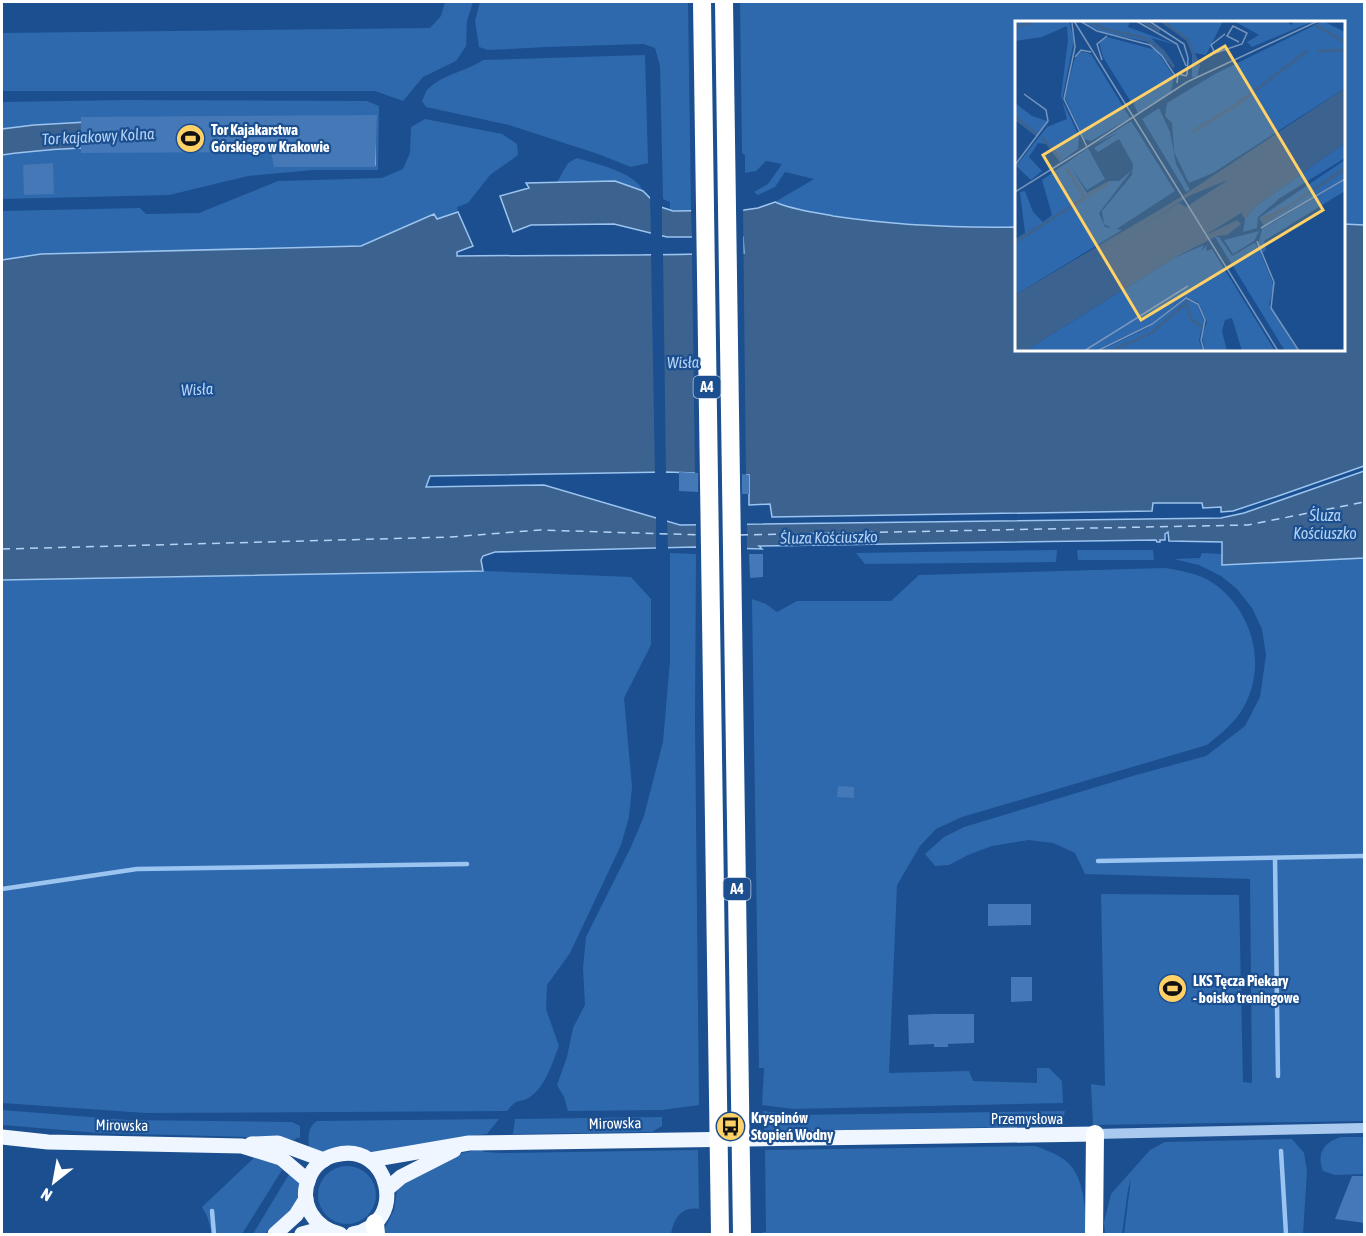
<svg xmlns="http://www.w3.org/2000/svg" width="1366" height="1236" font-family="'Asap Condensed',sans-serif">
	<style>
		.green { fill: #2e69ad }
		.water { fill: #3c6290; stroke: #9cc4f0; stroke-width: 1.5 }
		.pier { fill: #1b4f8f }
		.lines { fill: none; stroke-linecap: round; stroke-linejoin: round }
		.stream { stroke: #9cc4f0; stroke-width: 4.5 }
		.ferry { stroke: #b5d3f5; stroke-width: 1.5; stroke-dasharray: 8 6; stroke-linecap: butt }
		.building { fill: #4478b7 }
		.minor { stroke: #a9c9ee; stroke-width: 10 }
		.major { stroke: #f0f6ff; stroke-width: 15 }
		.highway { stroke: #fff; stroke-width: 18 }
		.labels { text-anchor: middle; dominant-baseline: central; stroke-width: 4.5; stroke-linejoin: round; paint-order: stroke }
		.shield { fill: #1b4f8f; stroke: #bbcadd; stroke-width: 1.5 }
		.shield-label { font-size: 14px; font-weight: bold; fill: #fff }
		.poi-label { font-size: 15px; font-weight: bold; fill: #fff; stroke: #1b4f8f; text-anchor: start }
		.street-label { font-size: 15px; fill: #fff; stroke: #1b4f8f }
		.water-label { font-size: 16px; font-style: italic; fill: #b5d3f5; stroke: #1b4f8f }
		.inset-river { fill: none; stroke: #3c6290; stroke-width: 3 }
		.inset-road { fill: none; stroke: #7695bc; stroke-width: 1.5 }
		.view { fill: #ffd166; fill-opacity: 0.15; stroke: #ffd166; stroke-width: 3 }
		.inset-edge { fill: none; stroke: #fff; stroke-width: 3 }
	</style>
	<rect width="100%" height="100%" fill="#1b4f8f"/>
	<!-- green -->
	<g class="green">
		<path d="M445 2H473L467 21 466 46 456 61 423 77 403 101 375 91H2V33L430 28 441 16Z"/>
		<path d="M480 2H688L691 210H670V202L663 199 660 66 655 48 643 44 547 47 488 50 479 47 475 21Z"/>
		<path d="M740 2H1364V225L1344 224V22H1016V227C955 228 893 225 833 216 813 212 793 210 775 202L814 179 785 172 775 187 758 195 754 192 768 184 782 164 766 161 756 171 745 173V155L742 153Z"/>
		<path d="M645 55 648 163 631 167 598 154 509 125 426 107 422 101C424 97 426 90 429 88 444 74 467 71 483 60Z"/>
		<path d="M126 100 367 101 379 106 378 170H313L248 176 169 195 2 199V102Z"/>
		<path d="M425 119 502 134 517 144 518 155 490 175 468 203 457 207 458 212 437 219 434 215 361 246 41 254 2 260V211L140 208 146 214 199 213 278 181 382 178 403 169 410 153 411 127Z"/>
		<path d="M577 158C596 164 635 172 643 191L615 181 557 182 568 163Z"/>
		<path d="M1057 550 1056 562 865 564 856 553Z"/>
		<path d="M1077 550H1153L1154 560H1078Z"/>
		<path d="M670 553 696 554 695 721 699 1105 662 1110 568 1111 564 1097 557 1085 567 1057 573 1028 585 1005 583 968 586 937 631 847 644 816 663 742 670 661Z"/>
		<path d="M1202 553 1222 554V565L1364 558V1121L1093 1125 1091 1084 1105 1086 1101 894 1239 895 1243 1082 1252 1083 1250 879 1085 874 1075 853 1053 843 1029 840 992 846 968 855 949 865 935 866 925 854 944 837 964 827 1136 775 1206 756 1245 726 1260 697 1266 655 1262 629 1252 608 1237 589 1221 576 1199 565 1174 559 1200 558Z"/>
		<path d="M1165 568C1182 571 1198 573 1213 583 1254 611 1269 670 1240 713 1231 726 1219 735 1207 745L962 817 936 829 920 846 897 885 889 1073 969 1071 973 1081 1037 1083V1068H1049L1062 1081 1063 1103 793 1109 762 1105 764 1068H759L752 599 766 604 777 612 797 601H891L919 575Z"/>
		<path d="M483 571 631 577 651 599V645L624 698 632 787 629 817 621 845 570 953 547 985 546 1009 559 1046C552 1063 546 1086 530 1097 520 1104 519 1096 507 1111L146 1113 2 1103V580Z"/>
		<path d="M2 1110 128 1120 292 1122 300 1126V1138H296L295 1140 279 1138 100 1133 2 1125Z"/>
		<path d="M763 1111 794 1115 1065 1111 1063 1119 1054 1126 796 1131 764 1130Z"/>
		<path d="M662 1117V1126L652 1132 513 1134 515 1119Z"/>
		<path d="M499 1119 487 1134 463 1137 385 1155 318 1151 309 1147C308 1137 308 1126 317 1121Z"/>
		<path d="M1341 1137H1364V1174L1335 1175 1323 1171C1316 1154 1324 1142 1341 1137Z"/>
		<path d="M1292 1139 1304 1153 1307 1171 1303 1234H1124L1131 1179 1128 1189 1122 1234H1105L1104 1222 1111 1194 1150 1150 1165 1142Z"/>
		<path d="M1035 1146C1048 1151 1062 1155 1071 1166 1085 1183 1086 1214 1086 1234H763V1232H766L765 1150Z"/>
		<path d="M482 1149 484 1152 502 1153 698 1150 699 1209C681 1206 674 1219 671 1234H382L394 1210 397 1191 404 1181 457 1154Z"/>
		<path d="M256 1156 280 1163 278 1166 282 1170 242 1234H212L207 1216 202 1207Z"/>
		<circle cx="347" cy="1195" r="29"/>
		<path d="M291 1171 299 1183V1190L298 1198 291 1212 264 1234H253Z"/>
	</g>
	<!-- water -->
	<g class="water">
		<path d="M105 121 375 122V165L282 166 280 149C187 148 93 142 2 155V129L34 125Z"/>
		<path d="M615 181 643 191 658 206 673 211 744 210 758 208 775 202C793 210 813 212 833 216 893 225 955 228 1016 227V350H1344V224L1364 225V466L1281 495 1233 511 1221 512V507L1203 508 1202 503H1153L1152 511 772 517 770 504 749 505V475L667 472 430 476 426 487 544 485 680 525 1221 518 1244 513 1364 471V558L1222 565V542L1169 541 1168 532 1165 534V540H1160V542H1157L1156 540 759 546 762 549 695 547 495 552 483 556 481 560 483 571 2 580V260L41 254 361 246 434 214 437 219 458 212 473 246 457 252V256C553 255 648 256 744 253L743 237H667L614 224 531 225 513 232 500 196 529 188 526 183Z"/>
	</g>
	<!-- pier -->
	<g class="pier">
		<path d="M650 195 662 204V239L651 236Z"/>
		<path d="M691 207H743L746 478 695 476 692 252 741 250V240H692Z"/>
		<path d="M651 252 663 253 666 475H655Z"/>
		<path d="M656 514 667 518 668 551H656Z"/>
		<path d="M747 521V552L696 550V522Z"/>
	</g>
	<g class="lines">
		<!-- stream -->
		<g class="stream">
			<path d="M1275 858 1278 1076"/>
			<path d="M1098 861 1364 856"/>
			<path d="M2 889 137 869 467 864"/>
			<path d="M1281 1151 1286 1234"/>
			<path d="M212 1211 214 1234"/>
		</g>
		<!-- ferry -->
		<g class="ferry">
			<path d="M740 535 1248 525 1364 502"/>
			<path d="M2 549 451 537 540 530 702 535"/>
		</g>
	</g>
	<!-- building -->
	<g class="building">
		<path d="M377 115 375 167H274L271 152 81 153V117Z"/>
		<path d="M53 163 54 194 24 195 23 165Z"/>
		<path d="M679 472 698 473V492L679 491Z"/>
		<path d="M742 474 749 475V494H742Z"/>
		<path d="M749 554H763V577L750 578Z"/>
		<path d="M838 786 854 787V798L837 797Z"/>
		<path d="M988 904H1031V925L988 926Z"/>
		<path d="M1011 977H1032V1001L1011 1002Z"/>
		<path d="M934 1014H974V1043L948 1044V1047H934V1044L909 1045 908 1015Z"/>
		<path d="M1352 1176H1365V1223L1335 1219Z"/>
	</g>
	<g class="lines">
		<!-- minor -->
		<path class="minor" d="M1095 1134 1364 1128"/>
		<!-- major -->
		<g class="major">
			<path d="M2 1137 48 1142 242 1146 281 1158 308 1181"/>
			<path d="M251 1144 278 1143 324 1160"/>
			<path d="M370 1160 469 1143 1095 1134"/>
			<path d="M387 1189 401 1177 454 1150"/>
			<path d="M275 1234 296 1215 306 1199"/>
			<path d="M302 1234 324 1228"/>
			<path d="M340 1234C315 1228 298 1204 309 1178 313 1167 323 1158 335 1155 390 1140 409 1224 353 1234"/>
		</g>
		<!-- highway -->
		<g class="highway">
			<path d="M702 2 720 1234"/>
			<path d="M724 2 742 1234"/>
			<path d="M375 1223 376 1234"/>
			<path d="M1094 1234 1095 1134"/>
		</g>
	</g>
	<!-- icons -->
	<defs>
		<symbol id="stadium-disc" viewBox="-11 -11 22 22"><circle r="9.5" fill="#ffd166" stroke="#1b4f8f"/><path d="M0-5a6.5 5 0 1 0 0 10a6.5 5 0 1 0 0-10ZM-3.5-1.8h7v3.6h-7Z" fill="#111"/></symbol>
		<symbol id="bus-disc" viewBox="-11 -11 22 22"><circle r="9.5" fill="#ffd166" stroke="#1b4f8f"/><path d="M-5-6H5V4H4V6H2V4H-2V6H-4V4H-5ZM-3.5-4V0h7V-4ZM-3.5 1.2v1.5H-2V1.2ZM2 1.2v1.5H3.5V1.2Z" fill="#111"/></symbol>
	</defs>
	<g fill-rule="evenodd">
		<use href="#stadium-disc" x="174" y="122" width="33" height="33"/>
		<use href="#stadium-disc" x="1156" y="972" width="33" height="33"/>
		<use href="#bus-disc" x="714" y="1110" width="33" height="33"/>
	</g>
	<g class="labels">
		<!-- shield labels -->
		<g class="shield">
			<rect x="693.5" y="376" width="27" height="22" rx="4.5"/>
			<rect x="723.5" y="878" width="27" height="22" rx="4.5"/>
		</g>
		<g class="shield-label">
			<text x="707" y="387">A4</text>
			<text x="737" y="889">A4</text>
		</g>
		<!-- poi labels -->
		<g class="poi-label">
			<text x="211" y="129">Tor Kajakarstwa<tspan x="211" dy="17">Górskiego w Krakowie</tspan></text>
			<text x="1193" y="980">LKS Tęcza Piekary<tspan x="1193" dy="17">- boisko treningowe</tspan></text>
			<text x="751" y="1117">Kryspinów<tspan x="751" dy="17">Stopień Wodny</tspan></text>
		</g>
		<!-- street labels -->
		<g class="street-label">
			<text x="1027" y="1118">Przemysłowa</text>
			<text transform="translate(615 1123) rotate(-1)">Mirowska</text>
			<text transform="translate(122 1125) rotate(1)">Mirowska</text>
		</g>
		<!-- water labels -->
		<g class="water-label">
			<text transform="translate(98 136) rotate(-3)">Tor kajakowy Kolna</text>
			<text transform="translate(683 362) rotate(-1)">Wisła</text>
			<text transform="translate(197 389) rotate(-3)">Wisła</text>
			<text x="1325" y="515">Śluza<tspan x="1325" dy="18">Kościuszko</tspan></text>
			<text transform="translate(829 537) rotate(-1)">Śluza Kościuszko</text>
		</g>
	</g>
	<!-- overview -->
	<g transform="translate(1015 21)">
		<rect width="330" height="330" fill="#1b4f8f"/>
		<path d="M0 0H54L59 19 47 79 64 115 63 128 45 141 31 123 23 122 14 136 27 150 16 159 1 145 32 106 52 98 46 75 53 19 52 5 27 16 0 20ZM67 0H115L113 6 162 24 136 17 150 31 160 48 133 21 87 11ZM144 0H208L191 34 180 32 185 44 182 56H177V32L171 19ZM219 0H270L277 4 279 0H299L237 26 232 21 244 14ZM308 0 330 11V67L198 152 174 162 159 131 157 102 150 95 152 82 200 53ZM92 16 141 29 159 56 156 71 123 92 119 84 120 78 116 81 88 36 84 21ZM66 30 76 33 115 97 76 120 69 118 50 77 59 39ZM0 82 17 95 32 100 22 116 0 99ZM144 87 155 111 161 143 175 169 171 171 127 98ZM116 100 160 170 100 209 89 203 87 190 117 154 118 143 104 118 83 131 79 127 104 111 77 125ZM330 122V137L265 177 243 196 242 207 228 211 230 198 241 185ZM73 127 90 158 72 169 55 145 72 172 94 160H104L117 149 84 192 90 206 107 209 0 274V218L10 212 5 171 10 170 18 191 28 201 37 194 27 159ZM330 139V157L249 205 244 197ZM330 159V170L249 220 251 229 246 233 259 265 254 284 283 330H270L200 216H204L217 235 239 222 243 224 247 208ZM244 210 239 220 218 233 209 219ZM189 224 186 230 192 224 191 230 197 228 260 330H227L217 297 210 299 207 310 212 330H190L187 315 192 301 183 281 170 276 137 302 80 330H10L159 237ZM170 278 182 283 189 300 184 319 188 330H85L134 306Z" fill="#2e69ad"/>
		<path d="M330 67V122L241 185 230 198 226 192 189 215 222 199 226 203 212 214 202 215 159 237 10 330H0V274L163 178ZM213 159 171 186 164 182 104 219 176 174ZM330 145V150L249 203 245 197 274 184Z" fill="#3c6290" fill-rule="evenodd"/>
		<path class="inset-river" d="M74 0 90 8 130 17 148 30 159 46M127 0 145 10M147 0 173 19 183 45M300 4 330 21M0 6 21 0M303 30 330 29M0 96 22 113M177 111 221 84 292 30M27 116 46 138M52 148 69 175M169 176 269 113 330 85M0 221 93 162M0 293 27 269 165 178M96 330 138 311 171 282 176 298 187 306"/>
		<path class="inset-road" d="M59 0 263 330M65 0 82 10 135 24 147 35 161 56M121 0 162 23 171 45M134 0 169 23 173 37 172 54M57 2 60 26 49 78 72 126M210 13 196 24 200 32 227 23 232 12 218 5 212 15 224 21M60 36 66 29 76 31M87 39 82 23 92 15M162 62 163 53 172 55M72 126 172 61 303 0M0 144 33 100 31 89 9 73M0 171 72 126M246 207 330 158M242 220 259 261 256 287 284 330M69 330 173 265M82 330 137 303 171 277 183 283 190 299 186 319 189 330"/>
		<path class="view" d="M210 25 308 189 126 299 28 134Z"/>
		<rect width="330" height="330" class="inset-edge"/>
	</g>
	<!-- border -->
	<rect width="1366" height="1236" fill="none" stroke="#ffffff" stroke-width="6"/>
	<!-- north arrow -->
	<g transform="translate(54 1182) rotate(211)" stroke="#1b4f8f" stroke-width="4.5" paint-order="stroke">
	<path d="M0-4.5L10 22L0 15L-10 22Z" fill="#ffffff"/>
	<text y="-9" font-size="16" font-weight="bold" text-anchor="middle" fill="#ffffff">N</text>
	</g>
</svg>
